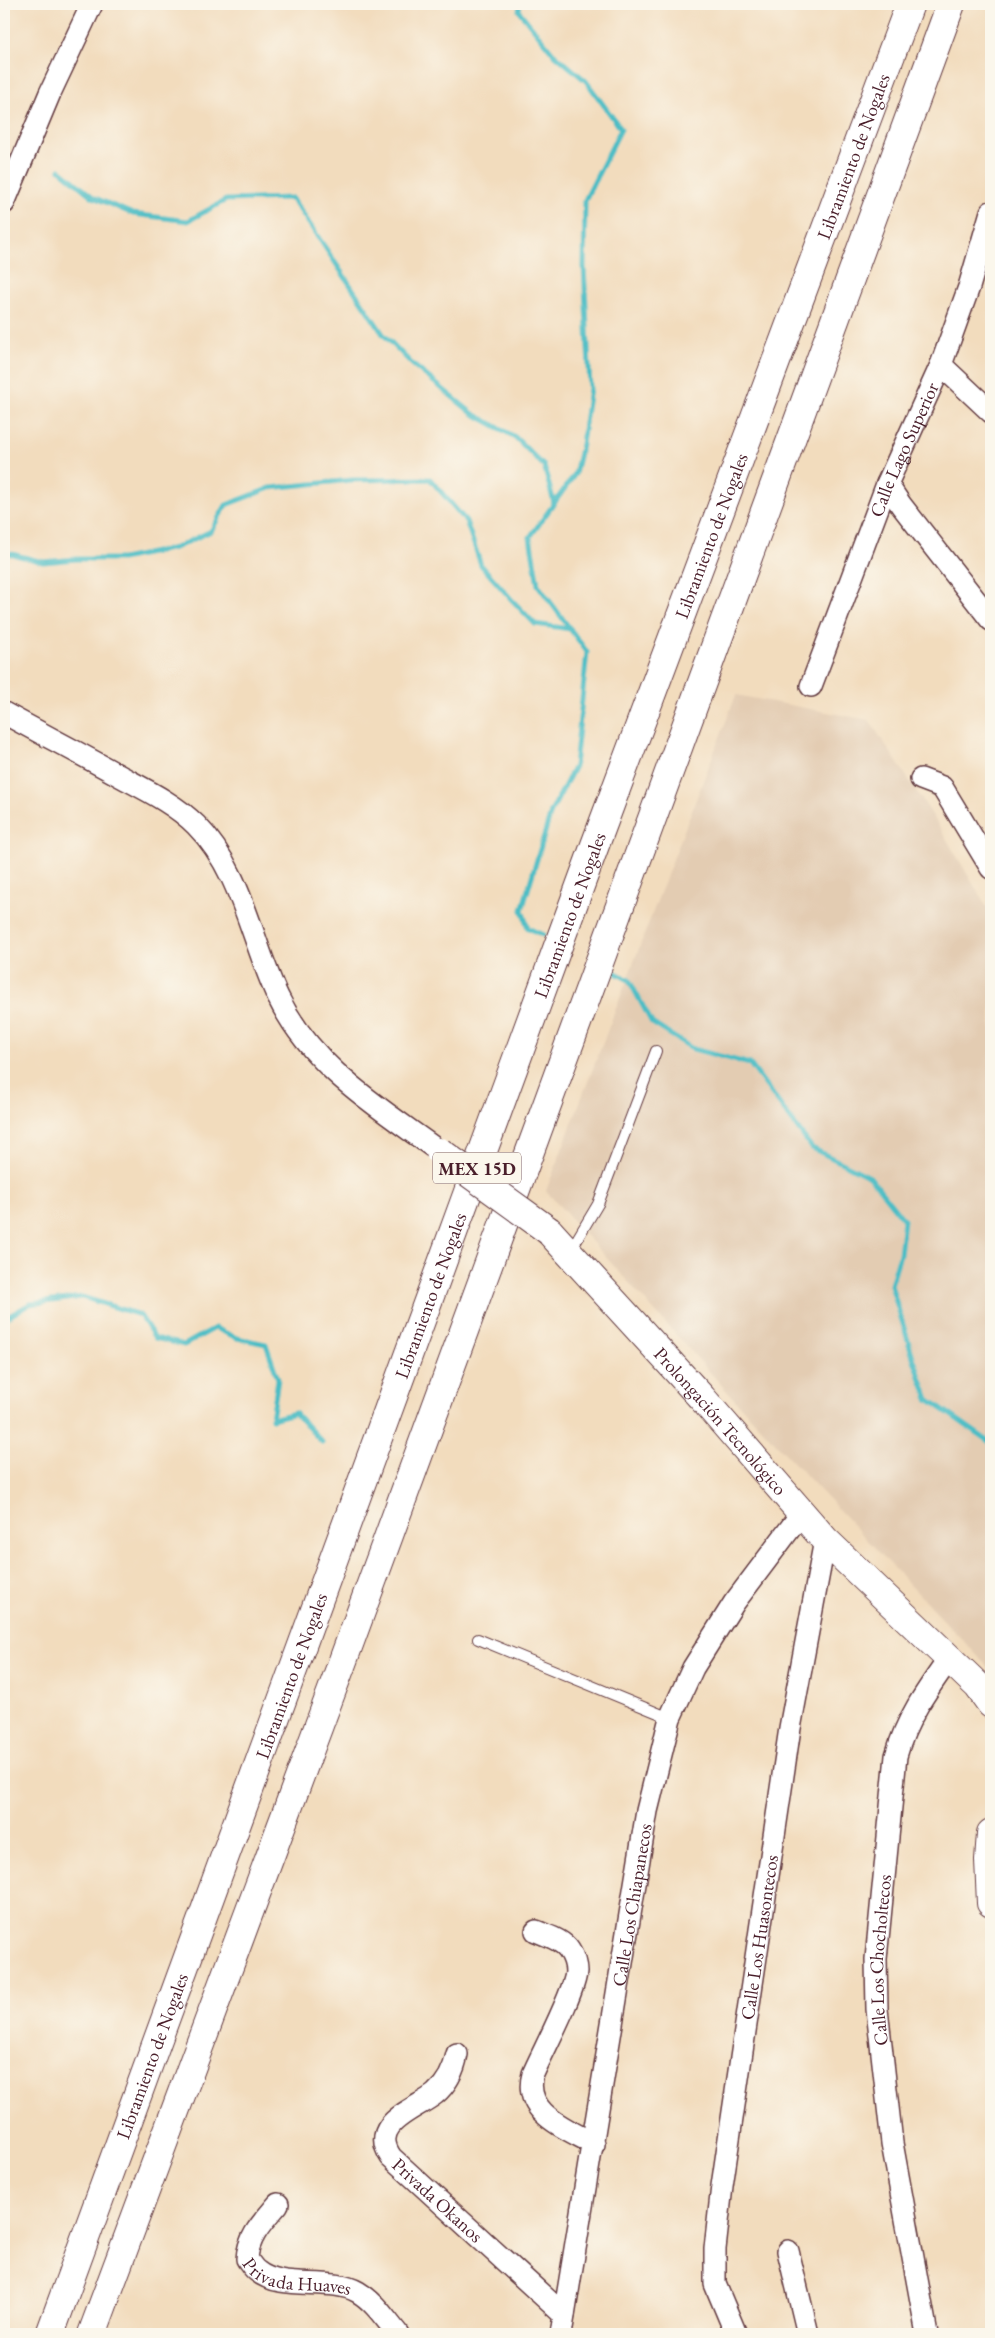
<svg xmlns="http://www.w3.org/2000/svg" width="995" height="2338" font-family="'EB Garamond',serif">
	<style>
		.built { fill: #e3ccb2 }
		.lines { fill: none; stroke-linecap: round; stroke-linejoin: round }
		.stream { stroke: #4ebdc5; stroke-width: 5 }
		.lane-casing { stroke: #633b41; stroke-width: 12 }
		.street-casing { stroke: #633b41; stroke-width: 24 }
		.secondary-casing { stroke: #633b41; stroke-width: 30 }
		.highway-casing { stroke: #633b41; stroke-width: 30 }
		.lane { stroke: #fff; stroke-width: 10 }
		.street { stroke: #fff; stroke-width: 21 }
		.secondary { stroke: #fff; stroke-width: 28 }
		.highway { stroke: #fff; stroke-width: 28 }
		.secondary-bridge-casing { stroke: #633b41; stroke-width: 30; stroke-linecap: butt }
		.secondary-bridge { stroke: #fff; stroke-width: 28 }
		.labels { text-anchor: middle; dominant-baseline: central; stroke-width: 4.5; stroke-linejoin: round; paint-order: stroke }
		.shield { fill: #fbf7ec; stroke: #7f6065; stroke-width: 1 }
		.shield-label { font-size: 18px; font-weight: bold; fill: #4a1f2b }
		.street-label { font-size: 19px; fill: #4a1f2b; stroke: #fbf7ec }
	</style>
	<rect width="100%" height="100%" fill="#fbf7ec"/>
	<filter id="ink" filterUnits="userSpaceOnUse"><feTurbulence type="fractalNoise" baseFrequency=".02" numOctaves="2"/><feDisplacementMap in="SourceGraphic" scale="10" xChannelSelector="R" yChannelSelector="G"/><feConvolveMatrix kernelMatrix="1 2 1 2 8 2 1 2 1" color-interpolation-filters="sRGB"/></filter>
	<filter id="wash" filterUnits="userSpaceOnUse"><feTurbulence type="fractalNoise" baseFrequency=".0096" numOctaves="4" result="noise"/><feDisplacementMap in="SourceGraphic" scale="20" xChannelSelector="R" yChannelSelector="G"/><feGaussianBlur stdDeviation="1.12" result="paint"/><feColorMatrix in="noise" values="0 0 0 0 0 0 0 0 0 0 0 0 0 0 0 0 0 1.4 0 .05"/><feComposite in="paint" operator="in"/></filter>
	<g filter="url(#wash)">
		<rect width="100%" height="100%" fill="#f2dcbd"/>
		<!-- built -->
		<path class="built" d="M736 695 869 720 931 813 991 914V1670L745 1411 546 1191Z"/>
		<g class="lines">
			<!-- stream -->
			<g class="stream">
				<path d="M520 4 519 11 553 53 586 81 621 129 585 200 584 266 590 388 582 444 575 474 530 537 538 585 587 652 575 766 551 812 522 910 528 928 543 935"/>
				<path d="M60 170 93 197 133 214 188 221 226 200 292 198 383 334 412 364 472 413 515 437 544 466 554 503"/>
				<path d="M4 552 43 562 77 559H122L175 548 211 531 226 505 270 488 352 480 430 479 466 521 481 565 512 600 535 624 570 629"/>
				<path d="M614 972 629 980 652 1023 693 1049 750 1064 812 1148 870 1177 904 1220 900 1254 891 1285 913 1357 928 1399 991 1443"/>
				<path d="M4 1319 30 1304 82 1297 140 1315 155 1338 184 1345 215 1328 237 1338 266 1344 278 1379 272 1419 295 1413 322 1442"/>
			</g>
		</g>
	</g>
	<g filter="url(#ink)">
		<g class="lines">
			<defs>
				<g id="lane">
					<path d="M570 1251 598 1204 656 1051"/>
					<path d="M478 1639 670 1718"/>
				</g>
				<g id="street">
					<path d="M4 203 50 93 92 4"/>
					<path d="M941 365 991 412"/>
					<path d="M887 484 901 505 991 620"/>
					<path id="s1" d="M811 686 887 484 941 365 969 287 991 212"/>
					<path d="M4 713C42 734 81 754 120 776 146 790 175 804 196 825 242 871 251 940 278 997 312 1068 379 1107 440 1152"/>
					<path d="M921 779 942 787 991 868"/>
					<path d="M536 1931C547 1936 562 1939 569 1950 573 1956 576 1964 576 1972 575 1991 542 2053 533 2074 522 2113 566 2128 594 2144"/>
					<path id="s2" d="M457 2054C454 2070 448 2083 435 2094 415 2110 368 2123 391 2157L564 2315"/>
					<path id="s3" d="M278 2204C264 2221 248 2236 247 2259 250 2263 253 2268 257 2271 282 2292 330 2276 358 2292 375 2302 386 2320 398 2334"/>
					<path d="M788 2251 808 2334"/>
					<path id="s4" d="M561 2334 647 1811 670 1718 693 1668 734 1603 801 1514"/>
					<path id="s5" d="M736 2334 715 2284V2249L722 2186 790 1728 825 1540"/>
					<path id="s6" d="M927 2334 892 2143 877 2009 876 1959 896 1756C906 1719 927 1690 949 1659"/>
				</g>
				<g id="secondary">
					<path id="s7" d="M549 1231 702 1398 825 1540 978 1686 991 1704"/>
					<path d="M991 1833 989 1860 991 1903"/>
				</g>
				<g id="highway">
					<path id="s8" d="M50 2334 595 845 910 4"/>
					<path d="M92 2334 341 1666 951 4"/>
				</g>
			</defs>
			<!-- lane casing -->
			<use href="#lane" class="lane-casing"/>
			<!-- street casing -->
			<use href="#street" class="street-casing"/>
			<!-- secondary casing -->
			<use href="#secondary" class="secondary-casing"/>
			<!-- highway casing -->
			<use href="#highway" class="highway-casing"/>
			<!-- lane -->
			<use href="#lane" class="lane"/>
			<!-- street -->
			<use href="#street" class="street"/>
			<!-- secondary -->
			<use href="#secondary" class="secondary"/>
			<!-- highway -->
			<use href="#highway" class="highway"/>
			<defs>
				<path id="secondary-bridge" d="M440 1152 549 1231"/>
			</defs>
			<!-- secondary-bridge casing -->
			<use href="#secondary-bridge" class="secondary-bridge-casing"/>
			<!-- secondary-bridge -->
			<use href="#secondary-bridge" class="secondary-bridge"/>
		</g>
	</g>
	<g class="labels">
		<!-- shield labels -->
		<rect class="shield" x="433" y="1152.5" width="88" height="31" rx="4"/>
		<g class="shield-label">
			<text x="477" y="1168">MEX 15D</text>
		</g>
		<!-- street labels -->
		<g class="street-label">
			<text stroke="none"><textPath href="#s8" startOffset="2321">Libramiento de Nogales</textPath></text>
			<text stroke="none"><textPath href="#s1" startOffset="254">Calle Lago Superior</textPath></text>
			<text stroke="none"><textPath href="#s8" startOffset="1916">Libramiento de Nogales</textPath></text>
			<text stroke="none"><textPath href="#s8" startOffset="1511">Libramiento de Nogales</textPath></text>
			<text stroke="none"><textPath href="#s8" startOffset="1106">Libramiento de Nogales</textPath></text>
			<text stroke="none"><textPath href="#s7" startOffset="256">Prolongación Tecnológico</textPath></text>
			<text stroke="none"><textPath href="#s8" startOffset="701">Libramiento de Nogales</textPath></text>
			<text stroke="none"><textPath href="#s4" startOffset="435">Calle Los Chiapanecos</textPath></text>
			<text stroke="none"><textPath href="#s5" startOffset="404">Calle Los Huasontecos</textPath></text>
			<text stroke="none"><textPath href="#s6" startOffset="378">Calle Los Chocholtecos</textPath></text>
			<text stroke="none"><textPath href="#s8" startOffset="296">Libramiento de Nogales</textPath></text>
			<text stroke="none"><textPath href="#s2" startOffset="199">Privada Okanos</textPath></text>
			<text stroke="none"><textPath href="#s3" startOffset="121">Privada Huaves</textPath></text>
		</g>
	</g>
	<!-- margin -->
	<rect width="995" height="2338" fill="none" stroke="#fbf7ec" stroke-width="20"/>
</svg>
